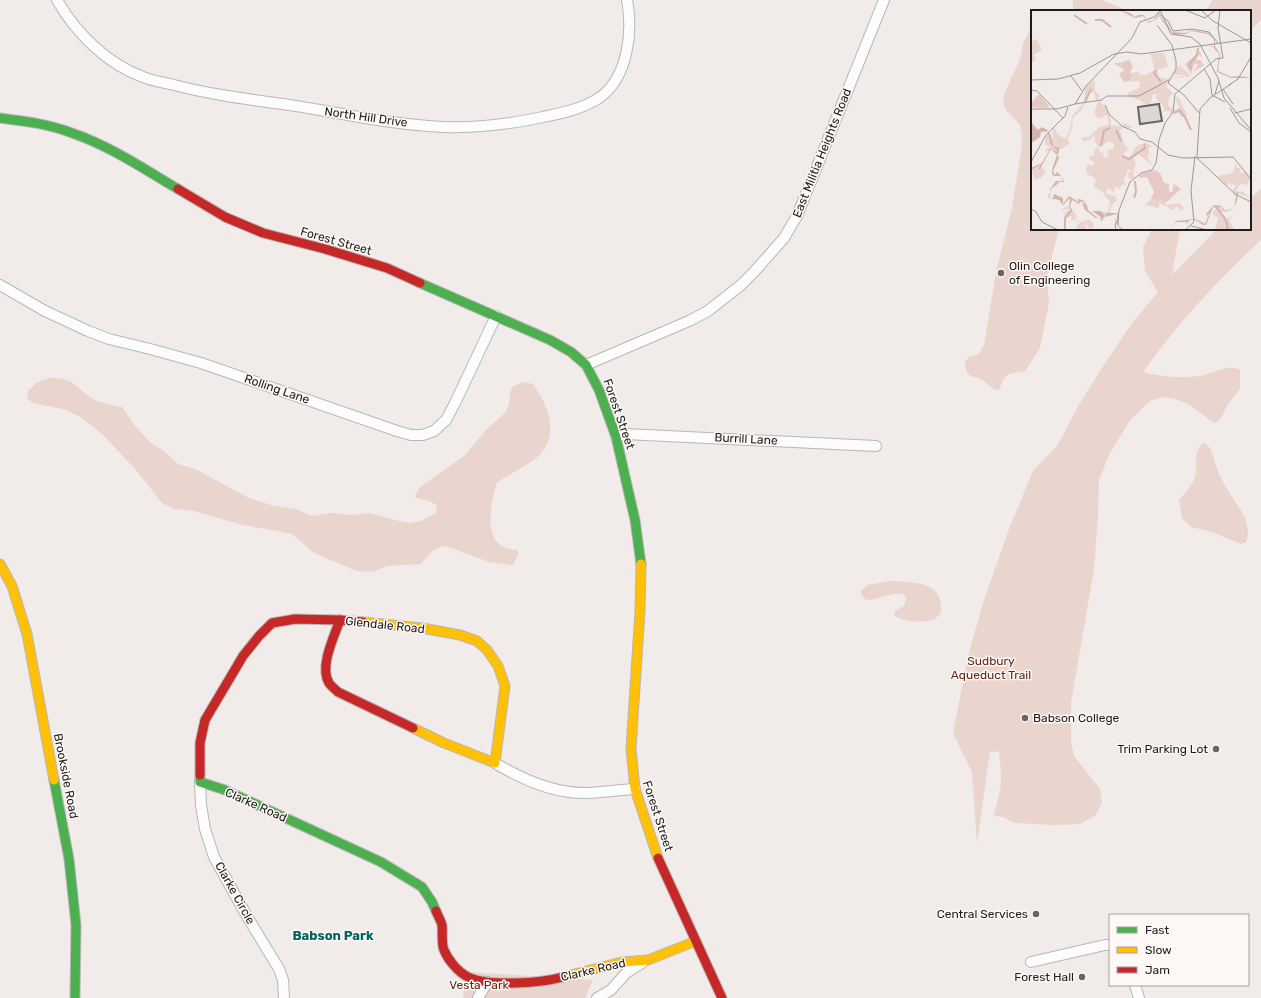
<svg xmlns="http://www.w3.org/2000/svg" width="1261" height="998" font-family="Rubik,sans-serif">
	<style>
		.green { fill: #ead4ce }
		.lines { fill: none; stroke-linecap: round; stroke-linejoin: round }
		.street-casing { stroke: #bab6b5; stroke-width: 12 }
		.fast-casing { stroke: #bab6b5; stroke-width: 11 }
		.slow-casing { stroke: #bab6b5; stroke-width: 11 }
		.jam-casing { stroke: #bab6b5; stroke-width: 11 }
		.street { stroke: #fdfcfc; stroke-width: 10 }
		.fast { stroke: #4caf50; stroke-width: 9 }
		.slow { stroke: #ffc107; stroke-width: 9 }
		.jam { stroke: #c62828; stroke-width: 9 }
		.poi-dot { fill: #686463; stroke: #fef8f6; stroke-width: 1.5 }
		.labels { text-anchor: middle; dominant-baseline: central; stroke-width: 3; stroke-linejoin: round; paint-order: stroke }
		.street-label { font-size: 12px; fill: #1f1c1b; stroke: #fef8f6 }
		.poi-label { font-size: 12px; fill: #1f1c1b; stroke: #fef8f6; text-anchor: end }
		.park-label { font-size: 12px; fill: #612717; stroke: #fef8f6 }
		.neighbourhood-label { font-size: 13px; font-weight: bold; fill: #02665f; stroke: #fef8f6 }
		.inset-river { fill: none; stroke: #d5b4aa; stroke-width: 2 }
		.inset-road { fill: none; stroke: #9d9897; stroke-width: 1 }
		.view { fill: #686463; fill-opacity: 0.15; stroke: #686463; stroke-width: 2 }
		.inset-edge { fill: none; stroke: #1f1c1b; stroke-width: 2 }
	</style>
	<rect width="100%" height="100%" fill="#f1ebea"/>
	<!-- green -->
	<g class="green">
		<path d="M1073 0H1102L1128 11H1074L1073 9Z"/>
		<path d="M1213 0H1261V20L1250 31V11H1206Z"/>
		<path d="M1032 25V229H1059L1047 276 1049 303 1040 348 1025 371C1006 374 1006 372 999 390 990 389 992 387 985 382 974 373 966 382 965 361L970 357 979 354 984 345 996 272 1012 208 1021 152 1022 136 1020 125 1005 109 1003 100 1005 92 1020 59 1023 44Z"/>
		<path d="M1261 189V240C1218 280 1178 323 1143 372 1162 377 1186 379 1205 375 1216 372 1229 364 1240 370V389L1229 403 1219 421 1214 423 1188 404 1176 399 1164 397 1150 401 1131 419 1111 451 1099 479 1098 516 1094 569 1071 703V741L1074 756 1100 789 1102 803 1095 816 1080 824 1051 825 1014 823 1003 817 994 816C995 808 998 801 999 794 1003 780 1000 766 999 752L990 751 977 844 972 772 953 733 969 652 984 600 1009 529 1033 471 1057 446 1079 405 1103 366 1133 322 1158 292 1145 271 1143 247 1152 229H1180L1172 275 1217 229H1250V198Z"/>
		<path d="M49 378C73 377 73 385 90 397 98 403 112 405 122 407L135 426 151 443 164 451 178 464 195 469 249 498 274 506 296 509 312 516 332 513 350 515 369 513 399 521 411 523 421 521 436 513 437 505 429 501 416 498 415 496 420 487 464 456 486 430 506 412 509 404 510 395 512 387 523 382 533 384C549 406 561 439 535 459 523 468 508 474 496 484 490 509 481 549 518 550V555L513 565 489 562 446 546C434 547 428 555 421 564L387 566 372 572 357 571 314 553 292 534 239 524 194 511 175 509 162 503 136 470 102 434 79 416 63 409 33 403 28 399 27 397 28 391 36 383Z"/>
		<path d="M1203 443 1207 445 1210 448C1214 459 1217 470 1222 480 1230 497 1255 521 1246 542L1241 544 1212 532 1191 527 1182 518 1179 500C1184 494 1190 488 1193 482 1200 470 1191 453 1203 443Z"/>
		<path d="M890 581C913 583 944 580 941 612 939 615 938 617 934 619 926 623 899 623 894 614L895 611 904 606 906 598 904 595C889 588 863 612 861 591L867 585Z"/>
		<path d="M467 972 593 980 585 998H463Z"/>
	</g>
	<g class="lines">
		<defs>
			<g id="street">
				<path d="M57 0C76 33 107 64 143 77 152 81 161 82 170 84 211 95 254 100 296 106 345 114 394 125 444 127 476 128 511 124 543 117 562 113 582 109 599 98 628 78 633 32 627 0"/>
				<path d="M0 285 45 311 88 331 109 339 150 349 201 363 397 431 411 435H423L434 431 446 420 456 401 496 316"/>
				<path d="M586 365 689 321 708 311 741 285 754 272 784 238 797 216 884 0"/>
				<path d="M616 437 625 434 876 446"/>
				<path d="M495 763C523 780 555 794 588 793 604 792 619 790 635 789"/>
				<path d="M200 782 201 805 205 829 214 857 248 918 279 969 283 980 284 998"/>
				<path d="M1031 962 1105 945H1110"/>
				<path d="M1135 985 1139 998"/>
				<path d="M478 998 487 982"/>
				<path d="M597 998 611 990 626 973 642 963"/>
			</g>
			<g id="fast">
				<path d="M0 118C24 121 49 124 72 133 110 146 144 169 178 189"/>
				<path d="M420 283 550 340 571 352 586 365 599 390 616 437 635 520 641 564"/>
				<path d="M200 775V782L225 790 381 862 422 887 432 902 436 911"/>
				<path d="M54 780 69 859 76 925 75 998"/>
			</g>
			<g id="slow">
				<path d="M0 564 12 586 27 634 54 780"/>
				<path d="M641 564 640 611 631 749 635 789 658 858"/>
				<path d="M363 622 422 628 460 635 477 641 487 650 498 666 505 686 495 763 444 743 413 728"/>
				<path d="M563 977 622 962 648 960 696 941"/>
			</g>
			<g id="jam">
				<path d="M178 189 225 217 263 233 325 249 387 268 420 283"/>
				<path d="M340 620C334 637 319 667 329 683 331 686 335 689 338 692L413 728"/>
				<path d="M200 775V743L205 720 243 656 259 636 272 623 295 619 340 620 363 622"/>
				<path d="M658 858 722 998"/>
				<path d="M436 911C438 916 441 921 442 925 443 933 441 943 444 950 448 960 458 972 468 977 490 987 541 983 563 977"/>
			</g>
		</defs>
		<!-- street casing -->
		<use href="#street" class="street-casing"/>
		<!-- fast casing -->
		<use href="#fast" class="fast-casing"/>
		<!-- slow casing -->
		<use href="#slow" class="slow-casing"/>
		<!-- jam casing -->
		<use href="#jam" class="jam-casing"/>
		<!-- street -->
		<use href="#street" class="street"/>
		<!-- fast -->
		<use href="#fast" class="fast"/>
		<!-- slow -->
		<use href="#slow" class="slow"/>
		<!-- jam -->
		<use href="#jam" class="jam"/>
	</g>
	<!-- markers -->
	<g class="poi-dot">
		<circle cx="1001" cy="273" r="4"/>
		<circle cx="1025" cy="718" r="4"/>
		<circle cx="1216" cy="749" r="4"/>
		<circle cx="1036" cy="914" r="4"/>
		<circle cx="1082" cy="977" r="4"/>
	</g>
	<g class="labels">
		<!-- street labels -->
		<g class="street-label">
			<text transform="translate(366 117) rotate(8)">North Hill Drive</text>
			<text transform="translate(822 153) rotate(-68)">East Militia Heights Road</text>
			<text transform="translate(336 241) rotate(16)">Forest Street</text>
			<text transform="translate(277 389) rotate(19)">Rolling Lane</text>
			<text transform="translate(619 414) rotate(71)">Forest Street</text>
			<text transform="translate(746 439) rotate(3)">Burrill Lane</text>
			<text transform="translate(385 625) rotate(6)">Glendale Road</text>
			<text transform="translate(66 776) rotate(79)">Brookside Road</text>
			<text transform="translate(256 805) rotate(24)">Clarke Road</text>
			<text transform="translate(658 816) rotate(72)">Forest Street</text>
			<text transform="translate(235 893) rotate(61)">Clarke Circle</text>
			<text transform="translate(593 970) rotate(-13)">Clarke Road</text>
		</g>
		<!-- poi labels -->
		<g class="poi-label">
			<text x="1009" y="266" text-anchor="start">Olin College<tspan x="1009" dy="14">of Engineering</tspan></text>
			<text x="1033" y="718" text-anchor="start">Babson College</text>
			<text x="1208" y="749">Trim Parking Lot</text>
			<text x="1028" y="914">Central Services</text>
			<text x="1074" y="977">Forest Hall</text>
		</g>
		<!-- park labels -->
		<g class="park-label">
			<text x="991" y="661">Sudbury<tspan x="991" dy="14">Aqueduct Trail</tspan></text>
			<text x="479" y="985">Vesta Park</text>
		</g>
		<!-- neighbourhood labels -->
		<g class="neighbourhood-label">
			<text x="333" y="935">Babson Park</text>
		</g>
	</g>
	<!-- overview -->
	<g transform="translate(1031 10)">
		<rect width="220" height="220" fill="#f1ebea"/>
		<path d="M6 29 11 40 2 45 5 49 0 53V31ZM119 43H133L137 56 126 60 128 67 135 69 143 67 157 66 142 64 148 55 159 65 178 52 157 67 141 68 133 73H137L135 76 142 83 138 87 137 95 142 101 148 98 144 87 148 88 156 105 150 107 148 103 139 104 138 100 133 102V97L124 87 126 84H122L120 93 116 95 112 92V96L111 91 96 86 97 83 108 78 109 71 93 72 89 65 94 60 84 54 98 50 102 57 99 59 101 64 107 61 109 65H115L124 60ZM64 69V81L69 86 65 91 63 82 57 84 51 99 42 108 41 119 36 130 39 133 42 129 39 133 28 140 27 145 26 140 13 141 19 137 14 134V128L19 122V126L22 128 21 121 23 117 27 124 34 129 39 120 41 106 53 93 54 77ZM67 91 74 96 80 109V115L93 116 91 112 97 116 95 111 98 116 100 115V118L91 117 89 121 94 136 98 138 91 146 98 148 105 137 109 134 112 135 113 132 123 137H118V144L116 147 122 155 107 144 103 148 105 154 102 162 107 163H102L103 168 98 169 97 162H101L97 159 95 167H92L95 176 91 174 89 179 84 176 83 183 78 178 75 181V184L84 186 86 190 80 196 79 204H75L76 206 71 201 77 203 79 192 71 181 63 177 65 169 56 164 55 159 57 153 60 156 64 154 57 147 64 145 63 140 67 137 68 142 72 143 73 148 77 147 75 141 79 146 77 139H83V134L78 131 68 138 63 130 64 123 60 129 53 132 50 127H58L68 117 78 115 76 105 67 109 63 103ZM205 153 206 158H210L208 163 215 162 219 169 215 176 210 173 205 181 213 182 215 185H211L220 188H217L207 182 205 187 201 181 205 176 201 174 200 178 199 171 196 176 186 166 202 163ZM9 155 4 160 10 157 15 162 10 168 3 170 1 159ZM121 188 133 190 134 195 148 193 153 198 150 201 146 196 142 200 128 193V198L114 195ZM38 196 37 199H34L33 201 34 203V204L36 200 42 203 43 200 46 207 44 210 50 211 45 212 43 209 40 212 41 206 35 208 33 220 34 205 31 203H34L33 202V200L30 201 31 199ZM190 197 195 202H189L194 209 199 208 200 206H202L198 210 203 219 184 220 187 208 181 204 185 198ZM58 209 63 214 60 220 54 213 55 220H44L48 213Z" fill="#ead4ce"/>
		<path d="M169 41 171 48 167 44 165 50H169L173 55 162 62 167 55 165 53 162 56 160 64 154 54ZM98 50 102 57 98 62 95 60 101 65 98 71 93 72 88 64 94 60 83 53H89L91 57 90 54ZM8 84 17 95 18 98 0 97 1 92ZM124 160 129 163 133 173 138 174V182H141L143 174 150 179 132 195 133 190 120 189 123 182 116 167 109 168 107 165Z" fill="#e5c9c2"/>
		<path d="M88 0 99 3 104 7 107 5H113L116 12 123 10 126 5H128L137 15 141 22 155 23 160 20 178 23 184 29V36L189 44 187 61 200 67 206 66 217 67 220 73 217 68H200L186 62 188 44 182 37H178L181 36 185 39 183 37V29L177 24 160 21 155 24 144 25 139 21 128 6 124 10 117 13 112 6 104 8ZM0 112 7 120 11 117 18 121 10 122 9 127 0 133ZM21 135 26 138V137L30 135 26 137 30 139H27L28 141V143H26L28 148 22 161 24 165 26 162 30 166 33 171 32 172H26L28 173 21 178 18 188H22L23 184 32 188V194L38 186 49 193 46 189 52 190 56 195 57 200 68 209 71 208 61 201H70L75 206V203H86L88 207V216L93 220H90L86 215 83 208 86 211V204L73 207 70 212V209L65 208 54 200 51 193 55 195 51 191 48 194 41 190 39 196 42 203 38 198 39 188 32 195 28 190 18 188 17 187 20 181 18 178 21 180 20 178 25 171H32L30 166H23L21 164V160L26 145 20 139 9 159H7L9 155 0 160V158L11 153 19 139 27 142ZM206 182 220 187 207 183 206 191 203 198 195 202 190 197 186 198 182 197 175 215H172L165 210H159L155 215 156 212H145L138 220 145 211 165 209 174 214 179 202 176 206 175 204 183 195 190 196 195 201 203 198Z" fill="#d5b4aa"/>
		<path class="inset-river" d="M43 5 56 14M64 10H71L80 17M161 59 158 55 166 45 167 38M125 60 123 63 130 72M54 92 60 79M143 103 148 100 154 107M154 107 160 120M85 120 90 131M18 123 21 135M70 136 73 121 79 118M91 146 98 149 114 138 113 134M103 188 105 182 104 171M185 197 195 210 197 220M34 220V208L41 200"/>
		<path class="inset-road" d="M129 0 140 24 160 27 169 34 187 68 193 88 220 120M154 0 174 8 185 0M170 0 182 11 220 33M127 3 137 11 142 21 161 19 178 22 187 33M126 15 141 35 145 51V59L137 73 153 85 168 103M173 59 179 69 181 85 194 92M40 66 51 81M0 70 27 69 49 63 83 44 96 42 110 44 220 29M198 75 207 69 220 47M192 79 202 94M0 80 6 81 32 108M184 84 188 71M69 91 76 86H108L138 70M44 94 70 90M74 95 78 104 91 116 104 122 109 129 121 132 137 145 152 148 202 147 220 169M199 98 208 113 220 122M0 99H26L44 94 55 76 101 28 109 12 123 7 129 1M204 103 220 99M166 147 169 99 179 88 200 74M166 148 204 184 220 192M0 152 15 125 34 106 37 97M0 199 5 202 11 212 27 220M160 216 176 220M85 220 84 214 87 211 88 200 99 172 110 163 121 160 125 153 128 130 134 113 142 102 144 84 185 49 192 48 187 18 189 0M154 220 163 212 160 181 164 146"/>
		<path class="view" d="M128 94 131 111 109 114 107 97Z"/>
		<rect width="220" height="220" class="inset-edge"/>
	</g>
	<!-- legend -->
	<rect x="1109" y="914" width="140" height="72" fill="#fef8f6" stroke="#a5a09e"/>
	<rect x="1117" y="927" width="20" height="6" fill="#4caf50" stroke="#a5a09e"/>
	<text x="1145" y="934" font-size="12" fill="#1f1c1b">Fast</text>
	<rect x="1117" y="947" width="20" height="6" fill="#ffc107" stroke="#a5a09e"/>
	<text x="1145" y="954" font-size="12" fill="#1f1c1b">Slow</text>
	<rect x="1117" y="967" width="20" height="6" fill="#c62828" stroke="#a5a09e"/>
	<text x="1145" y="974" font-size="12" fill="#1f1c1b">Jam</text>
</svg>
